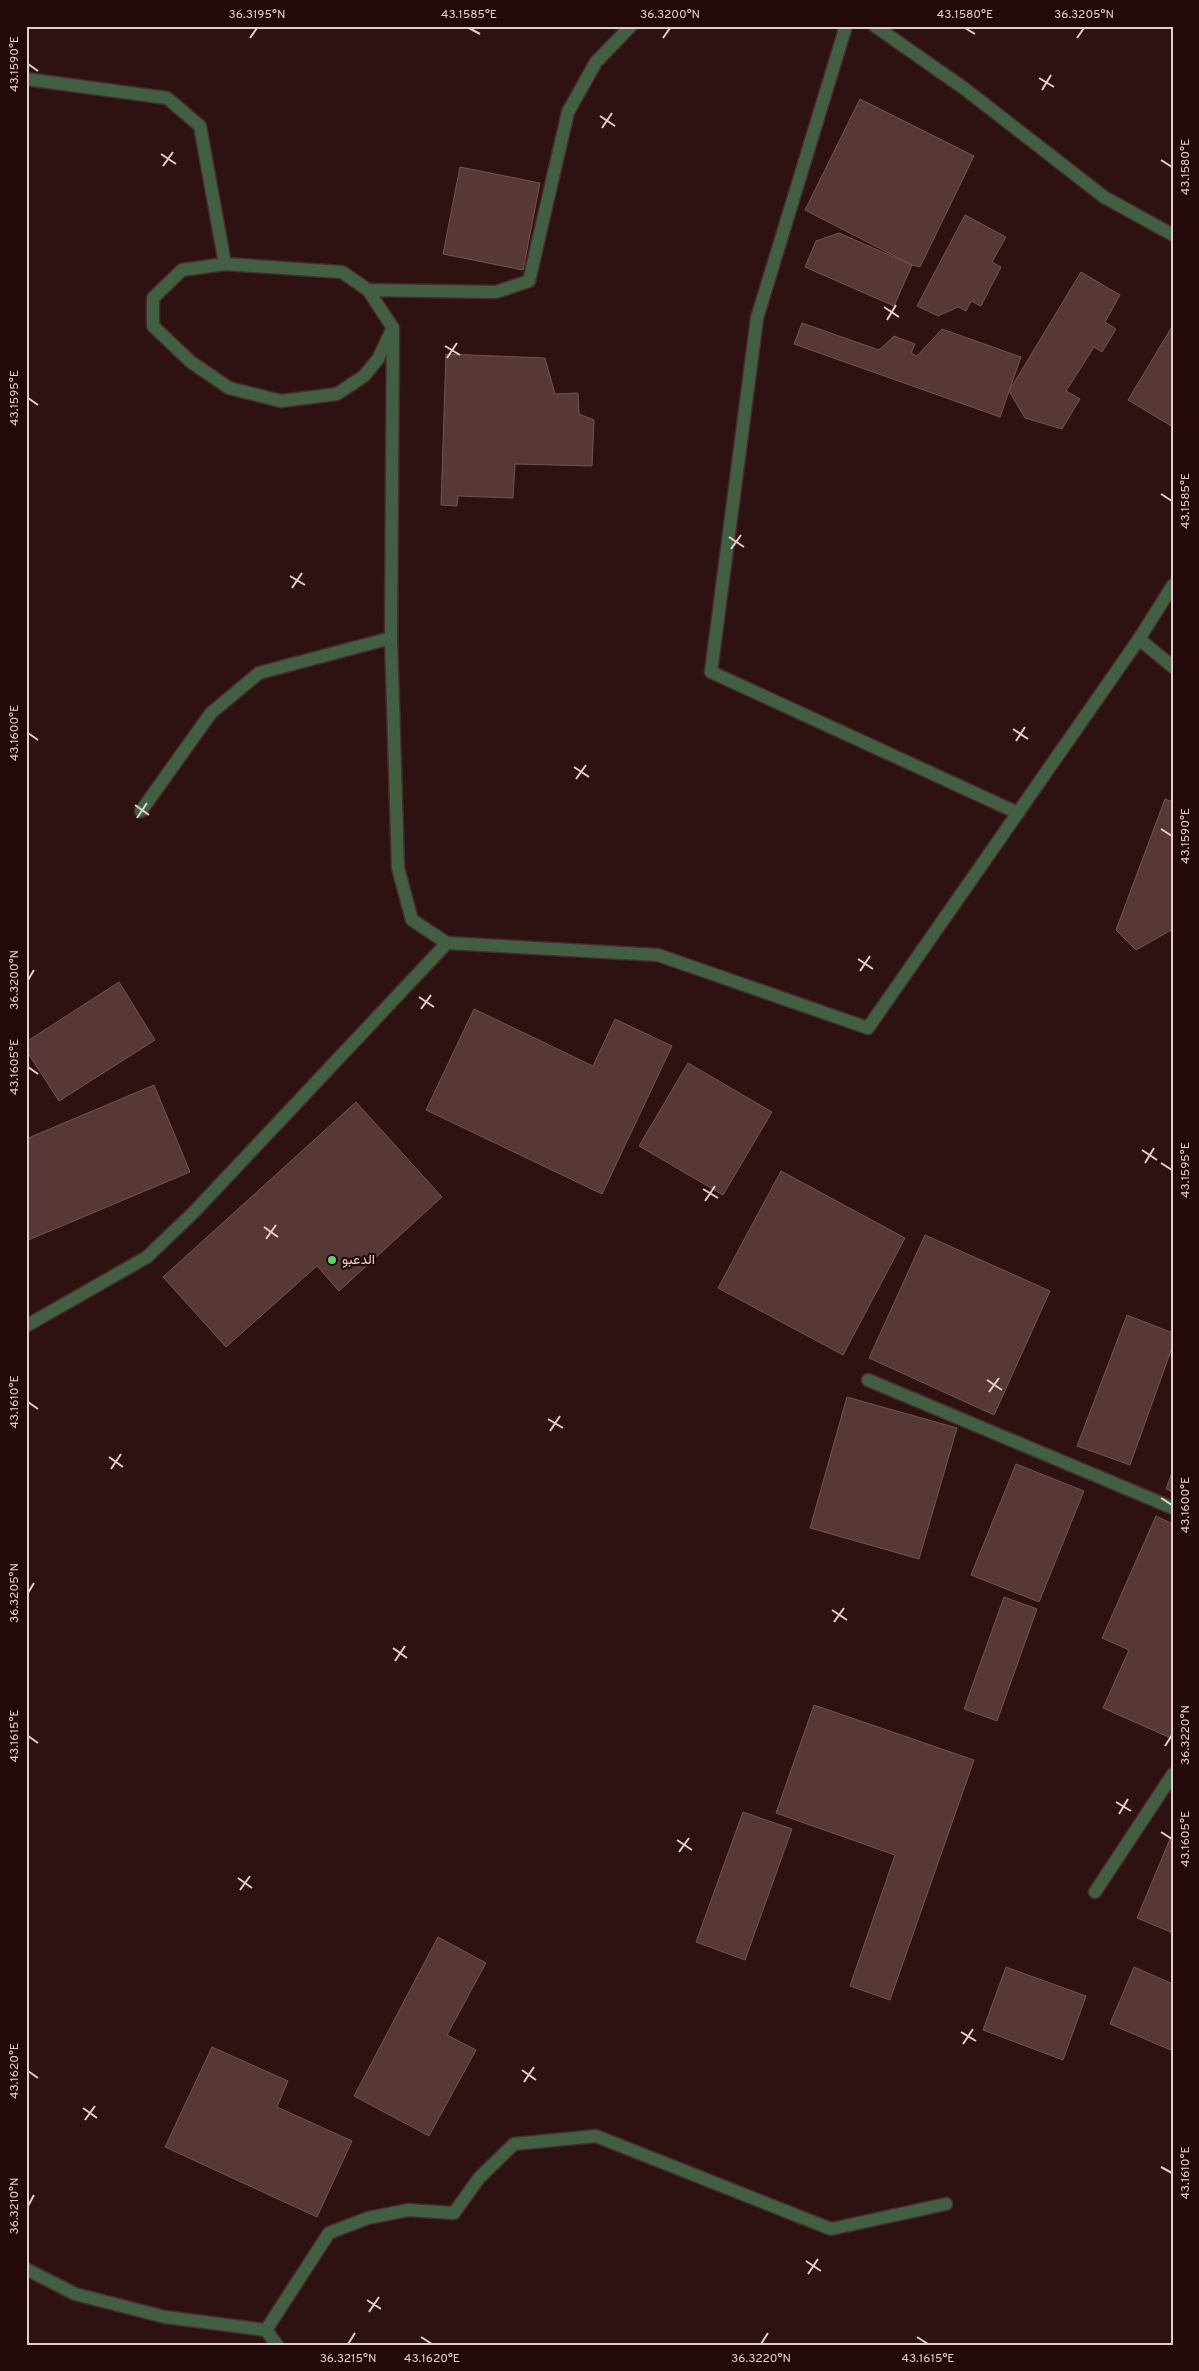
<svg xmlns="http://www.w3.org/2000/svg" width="1199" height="2371" font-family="Overpass,Vazirmatn,sans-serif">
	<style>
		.building { fill: #583837; stroke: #745251 }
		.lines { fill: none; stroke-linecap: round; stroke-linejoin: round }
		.street-casing { stroke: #472c2c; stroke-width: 15 }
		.street { stroke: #425f44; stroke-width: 12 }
		.ticks { fill: none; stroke: #e2cecd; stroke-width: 2 }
		.poi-dot { fill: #5ed56c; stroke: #24090a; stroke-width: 2 }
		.labels { text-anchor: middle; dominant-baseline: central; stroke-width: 4.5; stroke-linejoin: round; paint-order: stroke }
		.poi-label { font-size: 14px; fill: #e2cecd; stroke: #24090a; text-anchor: start }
		.neatline { fill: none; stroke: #e2cecd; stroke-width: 2 }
		.ticks-label { font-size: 12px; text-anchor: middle; fill: #e2cecd }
	</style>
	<rect width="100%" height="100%" fill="#2e1212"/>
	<!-- building -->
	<g class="building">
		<path d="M860 99 974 156 920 267 912 265 805 210Z"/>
		<path d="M460 167 540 183 523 270 443 254Z"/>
		<path d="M965 215 1006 237 992 262 1001 267 981 306 971 301 966 311 958 307 938 316 917 306Z"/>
		<path d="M839 233 912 265 894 306 805 267 816 241Z"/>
		<path d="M1081 272 1120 295 1105 322 1116 329 1102 352 1094 347 1066 391 1080 399 1062 429 1025 418 1009 391Z"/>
		<path d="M802 323 879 350 894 336 915 344 911 353 917 356 942 329 1021 357 1000 417 794 344Z"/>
		<path d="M1173 325V427L1128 400Z"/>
		<path d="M446 354 545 358 555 394 578 393 579 414 594 420 592 466 515 464 513 498 458 496 457 506 441 505Z"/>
		<path d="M1165 799 1173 802V929L1136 950 1116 930Z"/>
		<path d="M119 982 155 1040 59 1101 26 1050V1042Z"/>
		<path d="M474 1009 593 1066 615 1019 672 1046 602 1194 426 1110Z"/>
		<path d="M688 1063 772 1112 723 1195 639 1146Z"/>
		<path d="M154 1085 190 1172 26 1241V1139Z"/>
		<path d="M356 1102 442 1197 339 1291 317 1266 226 1347 163 1277Z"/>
		<path d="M781 1171 905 1238 843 1355 718 1288Z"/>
		<path d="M925 1235 1050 1291 994 1415 869 1358Z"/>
		<path d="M1127 1315 1173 1333V1345L1130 1465 1077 1446Z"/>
		<path d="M847 1397 957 1428 919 1559 810 1528Z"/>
		<path d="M1016 1464 1084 1491 1039 1602 971 1575Z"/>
		<path d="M1173 1470V1492L1166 1489Z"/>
		<path d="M1156 1516 1173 1524V1739L1103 1708 1129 1650 1102 1638Z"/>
		<path d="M1004 1597 1037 1609 997 1721 964 1709Z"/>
		<path d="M814 1705 974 1760 890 2000 850 1986 895 1855 776 1813Z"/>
		<path d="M743 1812 792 1829 745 1960 696 1942Z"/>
		<path d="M1173 1832V1933L1137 1918Z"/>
		<path d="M438 1937 486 1963 447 2035 476 2050 429 2136 354 2096Z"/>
		<path d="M1006 1967 1086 1996 1063 2060 983 2030Z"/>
		<path d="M1134 1967 1173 1984V2051L1110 2024Z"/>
		<path d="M212 2047 288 2081 277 2107 352 2141 317 2217 165 2147Z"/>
	</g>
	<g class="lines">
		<defs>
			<g id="street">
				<path d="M846 26 757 318 711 672 1018 813"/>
				<path d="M875 26 965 89 1104 197 1173 235"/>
				<path d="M26 79 167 98 200 126 225 264"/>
				<path d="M368 290 496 292 529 281 568 112 596 62 631 26"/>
				<path d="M1139 639 1173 667"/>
				<path d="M141 811 211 713 259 673 391 638"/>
				<path d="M447 943 658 955 868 1028 1139 639 1173 585"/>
				<path d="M26 1326 147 1257 194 1212 447 943 412 920 398 868 391 638 393 328 368 290 342 272 225 264 182 270 153 298V326L191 362 229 388 281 401 337 394 364 376 378 359 393 328"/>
				<path d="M868 1380 1173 1508"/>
				<path d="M1095 1892 1173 1774"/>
				<path d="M26 2269 75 2294 165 2317 266 2330 277 2345"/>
				<path d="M266 2330 329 2233 368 2218 408 2210 454 2213 479 2178 514 2144 596 2136 831 2229 946 2204"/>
			</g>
		</defs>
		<!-- street casing -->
		<use href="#street" class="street-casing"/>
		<!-- street -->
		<use href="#street" class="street"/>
	</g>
	<!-- ticks -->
	<path class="ticks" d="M469 28 480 34M965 28 975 34M250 38 257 28M663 38 670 28M1077 38 1084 28M28 64 38 71M1039 78 1054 87M1042 90 1051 75M600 116 615 126M602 128 612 113M161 154 176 164M1161 160 1172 167M163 166 173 152M884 307 899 317M887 320 896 305M445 346 460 355M447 358 457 343M28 398 38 405M1161 494 1172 501M729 537 744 547M731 549 741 535M290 576 305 585M292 588 302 573M1013 729 1028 739M28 733 38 740M1016 741 1025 727M574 767 589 777M576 779 586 765M135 805 149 815M137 818 147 803M1161 829 1172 836M858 959 873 969M860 971 870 956M28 980 34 970M419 997 434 1007M421 1009 431 995M28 1067 38 1074M1142 1150 1157 1160M1145 1163 1154 1148M1161 1163 1172 1170M703 1189 718 1198M705 1201 715 1186M264 1227 278 1237M266 1239 276 1225M987 1380 1002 1390M989 1392 999 1378M28 1402 38 1409M548 1419 563 1428M550 1431 560 1416M109 1457 123 1467M111 1469 121 1454M1161 1498 1172 1505M28 1593 34 1583M832 1610 847 1620M834 1622 844 1608M393 1648 407 1658M395 1661 405 1646M28 1736 38 1743M1165 1746 1172 1735M1116 1802 1131 1811M1119 1814 1128 1799M1161 1832 1172 1839M677 1840 692 1850M679 1852 689 1838M238 1878 252 1888M240 1890 250 1876M961 2032 976 2041M963 2044 973 2029M522 2070 536 2080M28 2071 38 2078M524 2082 534 2067M83 2108 97 2118M85 2120 95 2106M1161 2167 1172 2173M28 2206 34 2195M806 2261 821 2271M808 2274 818 2259M367 2300 381 2309M369 2312 379 2297M421 2337 432 2344M917 2337 928 2344M348 2344 355 2333M761 2344 768 2333"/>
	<!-- markers -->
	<circle class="poi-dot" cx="332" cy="1260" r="5"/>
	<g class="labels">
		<!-- poi labels -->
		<g class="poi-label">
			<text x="342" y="1260">الدعبو</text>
		</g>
	</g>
	<!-- border -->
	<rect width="1199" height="2371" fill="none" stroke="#24090a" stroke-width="55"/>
	<rect x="28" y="28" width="1144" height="2316" class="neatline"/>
	<g class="ticks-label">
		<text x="257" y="18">36.3195°N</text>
		<text x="469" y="18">43.1585°E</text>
		<text x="670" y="18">36.3200°N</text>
		<text x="965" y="18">43.1580°E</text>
		<text x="1084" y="18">36.3205°N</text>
		<text transform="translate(14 64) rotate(-90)" y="4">43.1590°E</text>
		<text transform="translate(1185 167) rotate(-90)" y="4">43.1580°E</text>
		<text transform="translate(14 398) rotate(-90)" y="4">43.1595°E</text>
		<text transform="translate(1185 501) rotate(-90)" y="4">43.1585°E</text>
		<text transform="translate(14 733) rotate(-90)" y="4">43.1600°E</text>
		<text transform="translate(1185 836) rotate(-90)" y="4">43.1590°E</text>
		<text transform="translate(14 980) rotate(-90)" y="4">36.3200°N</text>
		<text transform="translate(14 1067) rotate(-90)" y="4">43.1605°E</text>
		<text transform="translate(1185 1170) rotate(-90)" y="4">43.1595°E</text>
		<text transform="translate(14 1402) rotate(-90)" y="4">43.1610°E</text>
		<text transform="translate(1185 1505) rotate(-90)" y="4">43.1600°E</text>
		<text transform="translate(14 1593) rotate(-90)" y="4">36.3205°N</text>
		<text transform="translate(1185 1735) rotate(-90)" y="4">36.3220°N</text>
		<text transform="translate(14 1736) rotate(-90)" y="4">43.1615°E</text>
		<text transform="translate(1185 1839) rotate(-90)" y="4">43.1605°E</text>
		<text transform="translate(14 2071) rotate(-90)" y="4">43.1620°E</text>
		<text transform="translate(1185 2173) rotate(-90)" y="4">43.1610°E</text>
		<text transform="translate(14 2206) rotate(-90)" y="4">36.3210°N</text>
		<text x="348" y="2362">36.3215°N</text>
		<text x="432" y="2362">43.1620°E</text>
		<text x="761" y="2362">36.3220°N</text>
		<text x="928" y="2362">43.1615°E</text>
	</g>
</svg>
